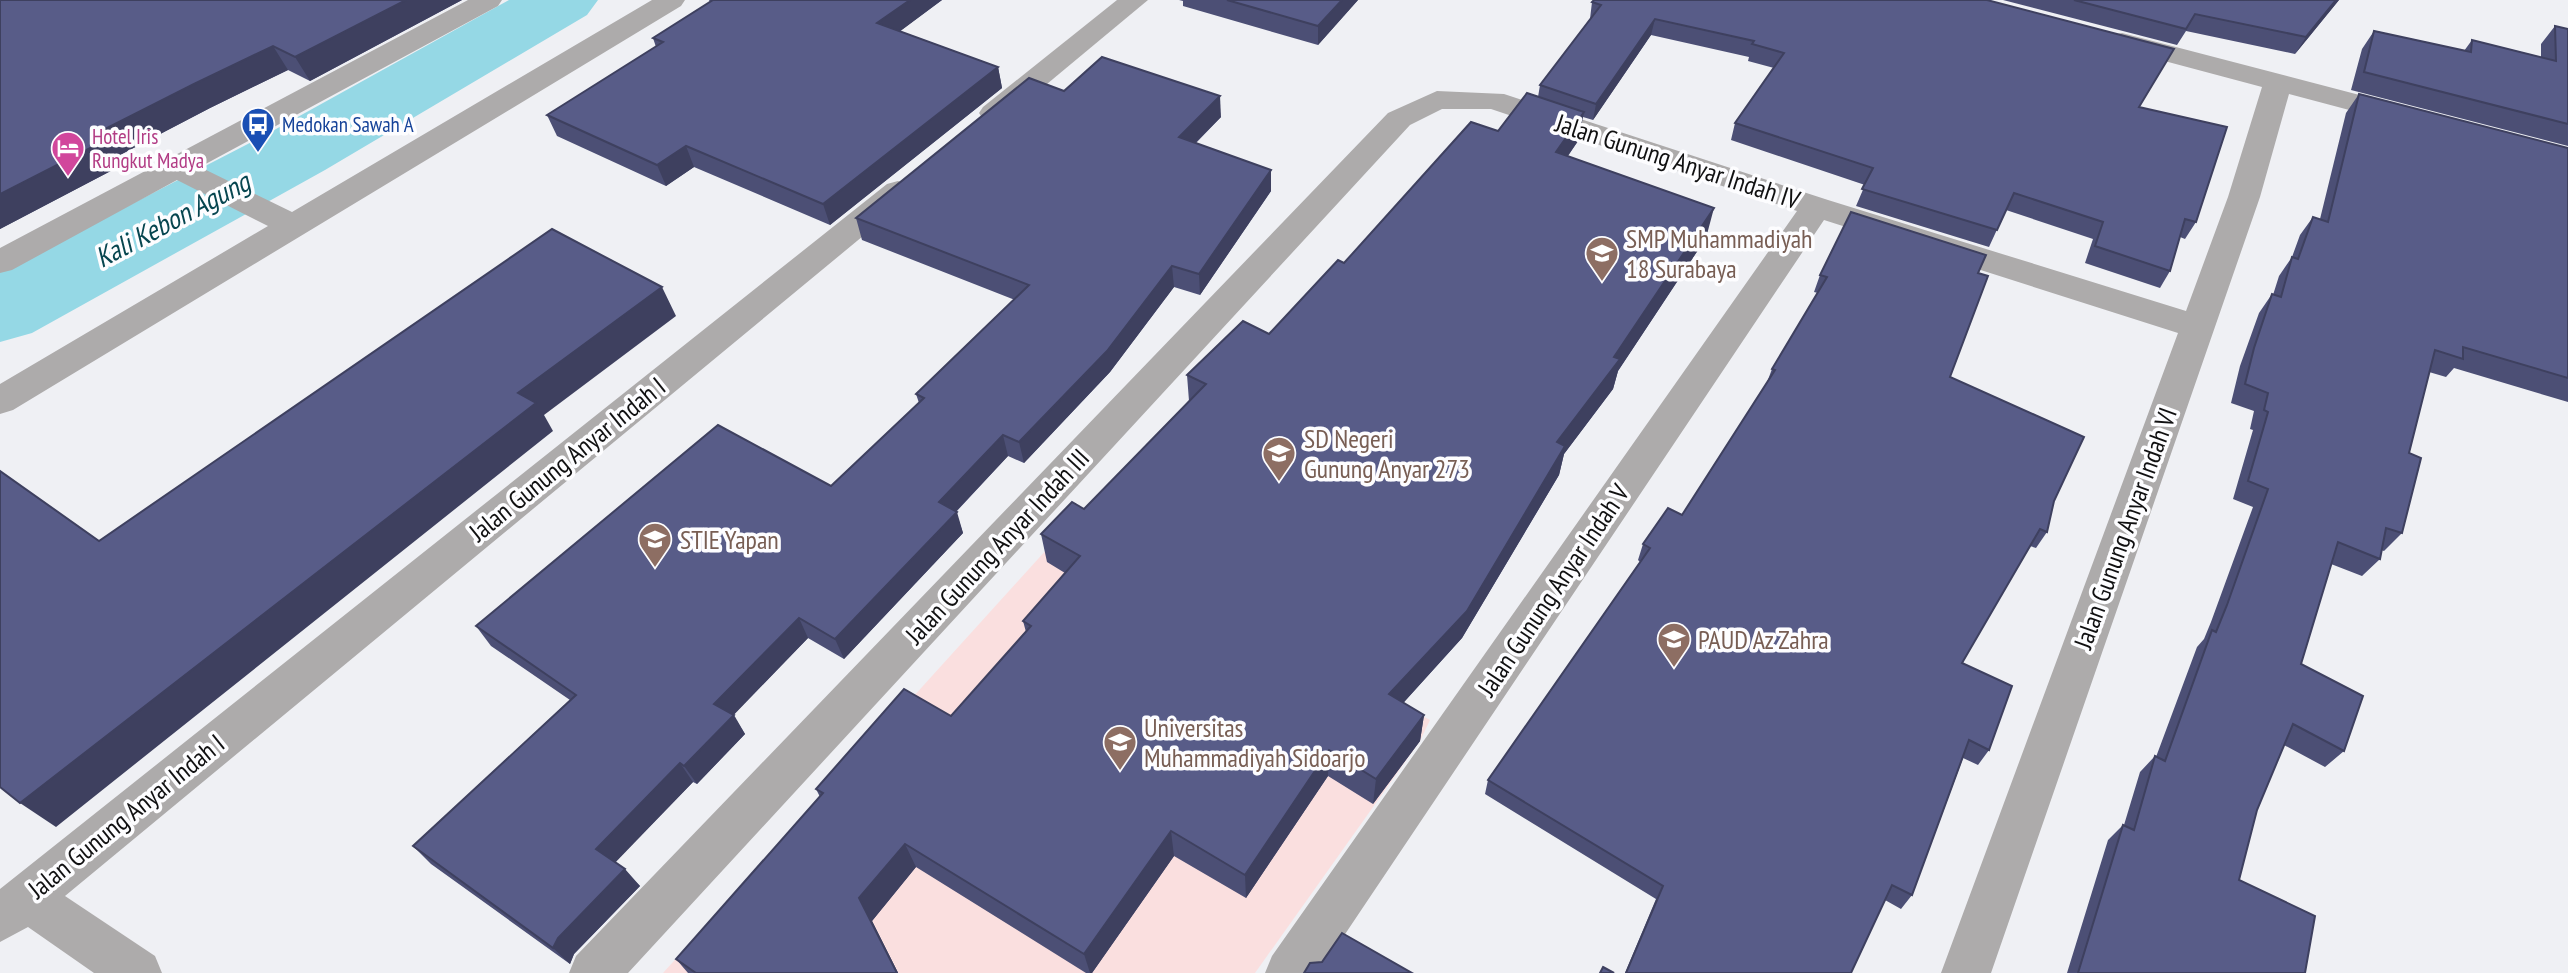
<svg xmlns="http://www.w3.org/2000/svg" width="2568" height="973" font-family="'PT Sans Narrow',sans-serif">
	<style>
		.education { fill: #fadfdf }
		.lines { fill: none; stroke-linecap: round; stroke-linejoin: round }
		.river { fill: #95d8e5; fill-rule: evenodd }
		.minor { fill: #adabab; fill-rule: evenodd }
		.wall { fill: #4c4f75 }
		.shaded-wall { fill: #3e405f }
		.building { fill: #585c88; stroke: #3e405f; stroke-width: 2 }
		.labels { text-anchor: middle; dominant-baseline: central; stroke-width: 7; stroke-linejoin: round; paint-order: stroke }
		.far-transit-label { font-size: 21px; fill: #164399; stroke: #fdfdff; text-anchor: start }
		.far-hotel-label { font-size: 21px; fill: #b23c85; stroke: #fdfdff; text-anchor: start }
		.street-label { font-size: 26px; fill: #101011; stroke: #fdfdff }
		.education-label { font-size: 26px; fill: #785e54; stroke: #fdfdff; text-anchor: start }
		.water-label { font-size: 28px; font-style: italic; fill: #074650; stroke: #fdfdff }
	</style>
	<rect width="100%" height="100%" fill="#eff0f4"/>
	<!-- education -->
	<path class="education" d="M1067 527 1430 720 1420 741 1255 973H663Z"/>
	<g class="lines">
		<!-- river -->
		<path class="river" d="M509 0H598L587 15 325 170 32 333 0 342V272L267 134Z"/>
		<!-- minor -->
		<g class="minor">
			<path d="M468 0H502L498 6 200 167 292 212 652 0H685L681 6 13 410 0 414V384L268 226 177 180 12 270 0 273V248Z"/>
			<path d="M1117 0H1148L1005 119 994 122 983 119 979 113 983 107Z"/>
			<path d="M2122 33 2413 109 2417 115 2413 121 2402 124 2289 94 2260 197 1991 973H1941L2178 333 1824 220 1319 973H1265L1272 956 1797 211 1491 109H1442L1410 125 628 973H569L576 956 1388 113 1437 91 1504 94 1828 200 2186 311 2228 197 2262 87 2112 47 2108 41 2112 35Z"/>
			<path d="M898 181 909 184 914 191 909 198 65 896 155 956 162 973H94L28 927 0 942V889L887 184Z"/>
		</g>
	</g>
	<!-- wall -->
	<g class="wall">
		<path d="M0 0H462L310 81 288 70 210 108 120 155 126 163 0 229Z"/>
		<path d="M709 0H942L900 31 998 67 1002 88 830 225 694 167 666 186 557 136 547 115 656 47 653 38 710 2Z"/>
		<path d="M1179 0H1358L1318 45 1183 6V1Z"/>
		<path d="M2003 0H2339L2295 54 2186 31 2177 45Z"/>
		<path d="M1592 2 2174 49 2139 107 2196 222 2185 239 2180 237 2170 271 2160 288 2085 263 2093 239 2006 210 1989 247 1856 206 1865 185 1731 140 1735 123 1774 68 1748 61 1749 57 1651 35 1593 120 1583 117 1578 141 1568 156 1706 238 1618 371 1613 389 1564 454 1559 475 1462 638 1403 703 1424 715 1420 741 1373 804 1328 776 1246 898 1174 856 1092 973H1086L916 867 872 921 898 973H688L676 959 820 797 816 789 951 716 1026 632 1023 621 1065 573 1047 562 1041 534 1084 509 1189 401 1187 375 1269 334 1344 263 1538 97 1540 85 1590 19Z"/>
		<path d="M2555 26 2568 29V146L2351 90 2362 49 2374 31 2464 51 2472 40 2541 57V44Z"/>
		<path d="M1064 91 1221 117 1196 143 1271 170V191L1200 295 1174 287 1110 372 1024 463 1008 456 956 512 963 533 844 659 808 638 733 715 745 734 697 784 693 782 615 862 640 886 574 954 570 964 431 864 413 846 570 700 491 646 476 626 831 486 919 403 916 394 1015 300 862 240 856 218Z"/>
		<path d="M2359 94 2568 148V402L2454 368 2446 377 2429 372 2409 453 2402 533 2384 551 2381 550 2380 559 2362 576 2331 564 2301 664 2344 751 2325 767 2284 745 2257 810 2239 880 2305 973H2067L2108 840 2123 825H2124L2140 772 2155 756 2156 757 2197 647 2204 639 2211 622 2253 507 2233 499 2253 430 2250 429 2254 411 2231 403 2240 366 2259 313 2272 294 2273 295 2279 276 2292 257 2300 235 2313 217 2320 219 2346 113Z"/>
		<path d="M1978 273 1950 377 2054 501 2047 532 2036 548 2030 546 1962 663 1989 750 1978 765 1963 758 1912 895 1901 909 1885 900 1851 973H1625L1656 899 1485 794 1488 780 1640 562 1638 560 1643 544 1682 515 1766 385 1772 369 1818 293 1814 292 1820 275Z"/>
	</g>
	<!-- shaded-wall -->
	<g class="shaded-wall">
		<path d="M406 0H462L310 81 295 57Z"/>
		<path d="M910 0H942L883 44 877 23Z"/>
		<path d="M1342 0H1358L1318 45V26Z"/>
		<path d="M2336 0H2339L2295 54 2306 37Z"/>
		<path d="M1655 19 1651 35 1593 120 1596 104Z"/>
		<path d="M273 46 288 70 210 108 120 155 126 163 0 229V194L97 133 194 84Z"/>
		<path d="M998 67 1002 88 830 225 823 204Z"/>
		<path d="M1220 96 1221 117 1180 158 1179 137Z"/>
		<path d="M1584 112 1578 141 1550 181 1556 152Z"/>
		<path d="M686 146 694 167 666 186 657 165Z"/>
		<path d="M1271 170V191L1200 295 1199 274Z"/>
		<path d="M1714 208 1706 238 1618 371 1613 389 1564 454 1559 475 1462 638 1387 721 1389 694Z"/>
		<path d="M1172 266 1174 287 1110 372 1024 463 1019 442Z"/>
		<path d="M662 287 676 316 544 415 553 431 56 827 20 803 518 393Z"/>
		<path d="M1003 435 1008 456 945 523 939 502Z"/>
		<path d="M957 512 963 533 844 659 835 639Z"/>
		<path d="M799 618 808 638 726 723 714 704Z"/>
		<path d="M734 715 745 734 697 784 684 766Z"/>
		<path d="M1424 715 1420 741 1373 804 1376 779Z"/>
		<path d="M1329 750 1328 776 1246 898 1245 875Z"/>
		<path d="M680 763 693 782 611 867 596 849Z"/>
		<path d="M1171 831 1174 856 1092 973H1090L1084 954Z"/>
		<path d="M905 844 916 867 872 921 898 973H897L859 898Z"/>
		<path d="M625 869 640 886 574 954 570 964 553 948 558 938Z"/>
	</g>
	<!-- building -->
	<g class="building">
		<path d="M0 0H406L295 57 273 46 194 84 97 133 108 139 0 194Z"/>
		<path d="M713 0H910L877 23 998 67 823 204 686 146 657 165 547 115 663 42 653 38Z"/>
		<path d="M1227 0H1342L1318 26Z"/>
		<path d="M1594 0H1987L2174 49 2139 107 2227 127 2196 222 2185 219 2170 271 2095 246 2103 222 2014 193 1997 230 1862 189 1873 168 1735 123 1784 53 1752 44 1754 41 1655 19 1596 104 1540 85 1601 5 1592 2Z"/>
		<path d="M2074 0H2336L2306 37 2195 14 2186 29Z"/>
		<path d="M2555 26 2568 29V124L2364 72 2374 31 2471 52 2472 40 2556 61Z"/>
		<path d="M1102 57 1220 96 1179 137 1271 170 1199 274 1172 266 1107 351 1019 442 1003 435 939 502 957 512 835 639 799 618 714 704 734 715 684 766 680 763 596 849 625 869 558 938 553 948 413 846 576 695 476 626 718 425 831 486 924 398 916 394 1029 285 856 218 1029 78 1064 91Z"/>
		<path d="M1527 93 1584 112 1556 152 1714 208 1614 357 1620 359 1557 442 1565 446 1467 611 1389 694 1424 715 1376 779 1329 750 1245 875 1171 831 1084 954 905 844 859 898 897 973H696L676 959 823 793 816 789 904 689 951 716 1031 626 1023 621 1080 556 1041 534 1072 502 1084 509 1206 384 1187 375 1243 321 1269 334 1338 260 1344 263 1471 122 1498 131Z"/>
		<path d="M2359 94 2568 148V378L2463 347V359L2435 350 2409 453 2421 458 2402 533 2386 528 2380 559 2338 542 2301 664 2363 696 2344 751 2293 724 2257 810 2239 880 2315 916 2305 973H2078L2123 825 2134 830 2155 756 2165 761 2212 630 2216 632 2227 605 2268 489 2248 481 2268 412 2264 410 2268 393 2245 384 2254 348 2272 294 2281 297 2292 257 2298 259 2313 217 2328 222Z"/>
		<path d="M1851 212 1986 255 1978 273 1988 276 1950 377 2084 437 2054 501 2047 532 2040 529 1962 663 2012 686 1989 750 1969 740 1912 895 1892 885 1851 973H1626L1663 886 1488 780 1650 548 1643 544 1668 508 1682 515 1775 370 1772 369 1827 277 1820 275Z"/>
		<path d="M552 229 662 287 518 393 536 403 20 803 0 787V471L99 541Z"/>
		<path d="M1342 933 1412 973H1304L1310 963 1322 962Z"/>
		<path d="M1603 967 1614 973H1600Z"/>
	</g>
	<!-- icons -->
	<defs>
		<symbol id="bus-pin" viewBox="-11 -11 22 30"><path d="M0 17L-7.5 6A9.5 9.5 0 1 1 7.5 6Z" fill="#1a4fb4" stroke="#fdfdff"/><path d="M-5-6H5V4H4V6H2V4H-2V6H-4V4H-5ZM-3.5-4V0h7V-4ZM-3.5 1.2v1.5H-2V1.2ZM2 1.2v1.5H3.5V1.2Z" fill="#fff"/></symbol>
		<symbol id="hotel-pin" viewBox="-11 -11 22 30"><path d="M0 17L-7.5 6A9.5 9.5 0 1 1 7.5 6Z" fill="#d1479c" stroke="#fdfdff"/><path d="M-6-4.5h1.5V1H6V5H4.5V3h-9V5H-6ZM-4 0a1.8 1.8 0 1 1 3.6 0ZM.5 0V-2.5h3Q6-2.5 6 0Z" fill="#fff"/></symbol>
		<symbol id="school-pin" viewBox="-11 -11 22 30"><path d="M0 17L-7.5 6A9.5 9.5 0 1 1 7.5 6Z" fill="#8d6e63" stroke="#fdfdff"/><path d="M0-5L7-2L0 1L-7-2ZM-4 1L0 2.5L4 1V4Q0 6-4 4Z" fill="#fff"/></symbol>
		<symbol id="university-pin" viewBox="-11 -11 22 30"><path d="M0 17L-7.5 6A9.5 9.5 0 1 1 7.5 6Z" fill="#8d6e63" stroke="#fdfdff"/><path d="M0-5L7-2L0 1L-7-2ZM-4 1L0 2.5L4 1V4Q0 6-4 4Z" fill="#fff"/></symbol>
	</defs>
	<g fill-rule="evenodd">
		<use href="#bus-pin" x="239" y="105" width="38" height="52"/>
		<use href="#hotel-pin" x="49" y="129" width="38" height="52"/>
		<use href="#school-pin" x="1583" y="234" width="38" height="52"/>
		<use href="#school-pin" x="1260" y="434" width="38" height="52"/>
		<use href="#university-pin" x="636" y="520" width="38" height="52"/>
		<use href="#school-pin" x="1655" y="620" width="38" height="52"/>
		<use href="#university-pin" x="1101" y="723" width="38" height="52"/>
	</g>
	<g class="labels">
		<!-- far-transit labels -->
		<g class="far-transit-label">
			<text x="282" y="124">Medokan Sawah A</text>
		</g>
		<!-- far-hotel labels -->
		<g class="far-hotel-label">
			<text x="92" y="136">Hotel Iris<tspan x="92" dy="24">Rungkut Madya</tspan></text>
		</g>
		<!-- street labels -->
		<g class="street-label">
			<text transform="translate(1678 161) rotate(18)">Jalan Gunung Anyar Indah IV</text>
			<text transform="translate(567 459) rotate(-39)">Jalan Gunung Anyar Indah I</text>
			<text transform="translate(2125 528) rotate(-70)">Jalan Gunung Anyar Indah VI</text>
			<text transform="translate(997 546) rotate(-47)">Jalan Gunung Anyar Indah III</text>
			<text transform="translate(1553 590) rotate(-56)">Jalan Gunung Anyar Indah V</text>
			<text transform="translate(126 816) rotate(-39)">Jalan Gunung Anyar Indah I</text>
		</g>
		<!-- education labels -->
		<g class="education-label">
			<text x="1626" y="238">SMP Muhammadiyah<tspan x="1626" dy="30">18 Surabaya</tspan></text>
			<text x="1304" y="438">SD Negeri<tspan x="1304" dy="30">Gunung Anyar 273</tspan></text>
			<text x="680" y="539">STIE Yapan</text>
			<text x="1698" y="639">PAUD Az Zahra</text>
			<text x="1144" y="727">Universitas<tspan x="1144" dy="30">Muhammadiyah Sidoarjo</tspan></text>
		</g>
		<!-- water labels -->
		<g class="water-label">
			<text transform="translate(172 219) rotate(-28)">Kali Kebon Agung</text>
		</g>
	</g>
</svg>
